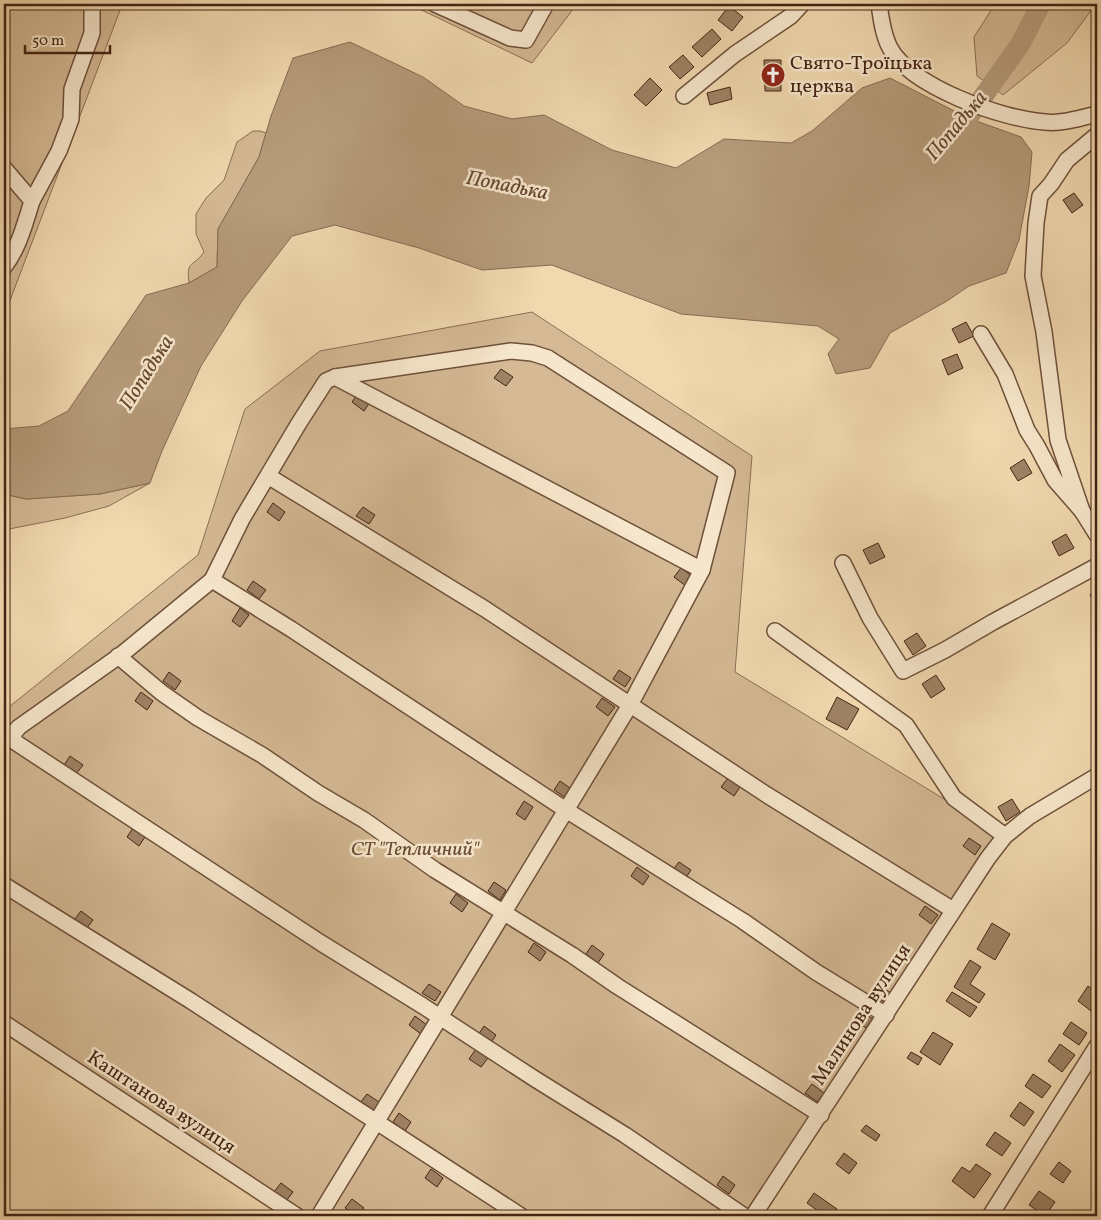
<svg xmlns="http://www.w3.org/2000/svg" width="1101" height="1220" font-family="Vollkorn,serif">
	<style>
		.green { fill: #d4b994; stroke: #8c6e54 }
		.water { fill: #b69b7a; stroke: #886b51 }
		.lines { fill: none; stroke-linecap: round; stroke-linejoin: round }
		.river { stroke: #b69b7a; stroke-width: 20 }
		.building { fill: #9e8264; stroke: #442413 }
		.minor-casing { stroke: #6f513a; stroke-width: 18 }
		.minor { stroke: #f6e6cb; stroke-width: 15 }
		.labels { text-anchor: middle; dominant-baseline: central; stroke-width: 5; stroke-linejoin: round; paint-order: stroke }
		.poi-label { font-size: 20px; fill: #442413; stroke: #f6e6cb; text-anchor: start }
		.park-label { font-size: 20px; font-style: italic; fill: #684933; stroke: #f6e6cb }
		.street-label { font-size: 20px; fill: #442413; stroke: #f6e6cb }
		.water-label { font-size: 21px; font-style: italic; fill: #664832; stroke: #f6e6cb }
	</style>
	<rect width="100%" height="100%" fill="#f1d8af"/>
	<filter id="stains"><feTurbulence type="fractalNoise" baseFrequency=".004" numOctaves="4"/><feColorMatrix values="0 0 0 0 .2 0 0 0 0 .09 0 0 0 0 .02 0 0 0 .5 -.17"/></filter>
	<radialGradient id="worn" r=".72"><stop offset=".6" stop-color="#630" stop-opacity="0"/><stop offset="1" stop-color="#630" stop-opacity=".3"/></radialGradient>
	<!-- green -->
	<g class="green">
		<path d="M4 4H121L122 5 9 303 4 304Z"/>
		<path d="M409 4H577L532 63Z"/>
		<path d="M995 4H1096L1067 43 1003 95 977 76 974 37Z"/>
		<path d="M253 131H260L266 133 259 157 218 229 217 267 189 283C186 259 193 268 204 252L196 234V214L206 198 224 180 237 142Z"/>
		<path d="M532 312 752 456 735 672 1005 836 757 1216H282L4 1029V711L198 555 245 409 320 351Z"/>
		<path d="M150 483 109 506 65 518 4 530V494L26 499 100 494Z"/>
	</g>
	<!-- water -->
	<path class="water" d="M350 42 423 77 464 106 512 119 544 115 612 150 676 168 724 139 791 143 812 131 862 88 890 78 968 118 1021 137 1032 152 1029 186 1019 240 1006 273 969 286 947 301 890 333 870 368 836 374 828 354 839 339 818 326 681 314 552 265 482 270 419 248 335 225 292 236 242 301 201 366 162 451 150 483 100 494 26 499 4 494V429L39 426 68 411 146 295 189 283 217 267 218 229 259 157 271 116 293 58Z"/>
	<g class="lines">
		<!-- river -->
		<path class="river" d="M951 139 968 118 1021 43 1041 4"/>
	</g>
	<!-- building -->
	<g class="building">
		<path d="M729 6 743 17 732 31 718 20Z"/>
		<path d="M712 29 721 39 702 57 692 47Z"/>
		<path d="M683 55 694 67 680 79 669 67Z"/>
		<path d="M764 60H781V91H765Z"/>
		<path d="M650 78 662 90 646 106 634 95Z"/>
		<path d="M730 87 732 99 710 105 707 93Z"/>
		<path d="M1074 193 1083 205 1072 213 1063 200Z"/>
		<path d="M966 322 974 336 959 343 952 329Z"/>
		<path d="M957 354 963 368 948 375 942 360Z"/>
		<path d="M501 369 513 377 506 386 494 378Z"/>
		<path d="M358 393 370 402 364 411 352 402Z"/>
		<path d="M1024 459 1032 473 1018 481 1010 468Z"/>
		<path d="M273 503 285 512 279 521 267 512Z"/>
		<path d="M363 507 375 515 369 524 356 516Z"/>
		<path d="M1066 534 1074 548 1059 556 1052 542Z"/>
		<path d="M878 543 885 557 870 564 863 550Z"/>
		<path d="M681 568 693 577 686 586 674 577Z"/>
		<path d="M253 581 266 590 259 599 247 590Z"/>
		<path d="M1097 590V605L1090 595Z"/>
		<path d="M240 608 249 615 240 627 232 621Z"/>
		<path d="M917 633 926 646 913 655 904 641Z"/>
		<path d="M619 670 631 678 625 687 613 679Z"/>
		<path d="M169 672 181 681 175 690 163 681Z"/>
		<path d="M936 675 945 689 931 698 922 684Z"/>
		<path d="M141 692 153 701 147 710 135 701Z"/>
		<path d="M837 697 859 709 847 730 826 719Z"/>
		<path d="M602 698 615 707 608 716 596 707Z"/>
		<path d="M70 756 83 765 76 774 64 765Z"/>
		<path d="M728 778 740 787 734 796 721 787Z"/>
		<path d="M560 781 573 790 566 798 554 790Z"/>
		<path d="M1012 799 1020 812 1006 821 998 807Z"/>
		<path d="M524 801 533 807 525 820 516 814Z"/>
		<path d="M133 828 145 837 139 846 127 837Z"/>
		<path d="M969 838 981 846 975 855 963 846Z"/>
		<path d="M679 862 691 870 685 879 672 871Z"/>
		<path d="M637 867 649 876 643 885 631 876Z"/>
		<path d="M494 882 506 890 500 900 488 891Z"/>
		<path d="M456 894 468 903 462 912 450 903Z"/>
		<path d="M925 906 938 915 931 924 919 915Z"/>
		<path d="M81 911 93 920 86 929 74 920Z"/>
		<path d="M992 923 1010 934 995 960 977 949Z"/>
		<path d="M534 943 546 952 540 961 528 952Z"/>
		<path d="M592 945 604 954 598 963 586 954Z"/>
		<path d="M970 960 981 967 970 984 985 994 979 1003 954 987Z"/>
		<path d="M429 984 441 992 435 1001 422 993Z"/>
		<path d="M879 985 891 993 884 1002 872 994Z"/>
		<path d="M1088 986 1097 993V1011L1095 1014 1078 1001Z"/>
		<path d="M952 992 977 1007 970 1017 946 1001Z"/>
		<path d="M860 1011 873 1019 866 1028 854 1019Z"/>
		<path d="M415 1016 427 1025 421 1034 409 1025Z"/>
		<path d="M1071 1022 1087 1033 1079 1045 1063 1034Z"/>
		<path d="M484 1026 496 1035 490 1044 478 1035Z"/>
		<path d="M933 1032 953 1044 940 1065 920 1052Z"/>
		<path d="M1060 1044 1075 1055 1062 1072 1048 1061Z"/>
		<path d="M476 1049 488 1058 481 1067 469 1059Z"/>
		<path d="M911 1052 922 1058 918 1065 907 1058Z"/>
		<path d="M1033 1074 1051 1086 1042 1098 1025 1086Z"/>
		<path d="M812 1084 824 1093 817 1102 805 1093Z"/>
		<path d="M367 1094 379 1102 373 1111 360 1103Z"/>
		<path d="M1020 1102 1034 1112 1024 1126 1010 1116Z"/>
		<path d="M399 1113 411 1122 405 1131 393 1122Z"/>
		<path d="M866 1125 880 1135 876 1141 861 1131Z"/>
		<path d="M995 1132 1011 1143 1002 1156 986 1145Z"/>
		<path d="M844 1153 857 1163 849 1174 836 1164Z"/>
		<path d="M1059 1162 1071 1171 1063 1183 1050 1174Z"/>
		<path d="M976 1164 991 1174 974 1198 952 1181 962 1167 970 1172Z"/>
		<path d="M431 1169 443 1178 437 1187 425 1178Z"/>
		<path d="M723 1176 735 1185 729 1194 717 1185Z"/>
		<path d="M281 1183 293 1192 286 1201 274 1192Z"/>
		<path d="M1039 1191 1055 1202 1045 1216 1029 1205Z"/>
		<path d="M814 1193 837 1209 832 1216H825L807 1203Z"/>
		<path d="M352 1199 364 1208 358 1216 345 1208Z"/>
	</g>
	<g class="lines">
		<defs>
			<g id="minor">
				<path d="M435 4 510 38 526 40 546 4"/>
				<path d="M879 4C881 18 883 35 890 48 911 87 1002 119 1045 122 1061 124 1081 118 1097 114"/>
				<path d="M684 96 735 54 791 16 802 4"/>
				<path d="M4 168 32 201C25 223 19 248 4 267"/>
				<path d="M32 201 59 151 71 119 72 89 92 33V4"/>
				<path d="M981 334 1005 374 1027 430 1037 446 1055 480 1082 511 1097 535"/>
				<path d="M335 377 702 570"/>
				<path d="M268 476 485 609 767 795 953 910"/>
				<path d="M1082 511 1058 440 1044 332 1033 276 1036 223 1040 196 1051 184 1067 160 1097 135"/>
				<path d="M843 563 870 618 903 671 945 650 993 622 1097 566"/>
				<path d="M212 580 242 519 299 423 326 381 335 377 511 351 532 353 548 358 727 473 702 570 630 705 319 1216"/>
				<path d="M775 631 906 725 954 798 1005 836"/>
				<path d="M118 656 162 693 198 718 262 755 318 793 364 820 435 870 572 955 617 986 821 1115"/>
				<path d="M4 885 191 1001 521 1216"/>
				<path d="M4 1023 297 1216"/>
				<path d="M744 1216 625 1135 535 1079 423 1006 321 943 15 742 13 734 19 727 122 654 212 580 291 629 566 810 743 921 816 972 886 1015"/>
				<path d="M753 1216 988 858 1005 836 1030 816 1097 776"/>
				<path d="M990 1216 1097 1046"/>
			</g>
		</defs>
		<!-- minor casing -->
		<use href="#minor" class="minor-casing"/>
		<!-- minor -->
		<use href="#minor" class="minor"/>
	</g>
	<!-- icons -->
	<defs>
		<symbol id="church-disc" viewBox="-11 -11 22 22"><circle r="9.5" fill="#8f2418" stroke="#f6e6cb"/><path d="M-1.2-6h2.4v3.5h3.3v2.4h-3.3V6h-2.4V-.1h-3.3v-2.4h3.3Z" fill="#fff"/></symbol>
	</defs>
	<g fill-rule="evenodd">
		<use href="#church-disc" x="759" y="61" width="28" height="28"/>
	</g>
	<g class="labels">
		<!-- poi labels -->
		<g class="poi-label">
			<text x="790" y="64">Свято-Троїцька<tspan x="790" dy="23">церква</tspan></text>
		</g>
		<!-- park labels -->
		<g class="park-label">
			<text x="415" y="850">СТ "Тепличний"</text>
		</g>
		<!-- street labels -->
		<g class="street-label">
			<text transform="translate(862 1015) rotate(-57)">Малинова вулиця</text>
			<text transform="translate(161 1103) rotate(33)">Каштанова вулиця</text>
		</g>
		<!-- water labels -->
		<g class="water-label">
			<text transform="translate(957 126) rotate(-50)">Попадька</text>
			<text transform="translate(507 186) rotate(11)">Попадька</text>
			<text transform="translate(147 373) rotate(-58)">Попадька</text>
		</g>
	</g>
	<!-- margin -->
	<rect width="1101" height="1220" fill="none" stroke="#f1d8af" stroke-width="20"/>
	<rect x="5" y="5" width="1091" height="1210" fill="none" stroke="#442413" stroke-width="2.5"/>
	<rect x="10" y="10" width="1081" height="1200" fill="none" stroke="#442413"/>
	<!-- scale -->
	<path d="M25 45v8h85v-8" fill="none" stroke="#442413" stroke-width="2.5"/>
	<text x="32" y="45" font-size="15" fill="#442413" stroke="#f6e6cb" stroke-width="4" paint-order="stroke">50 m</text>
	<rect width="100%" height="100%" filter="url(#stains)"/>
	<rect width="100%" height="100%" fill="url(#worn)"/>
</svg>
